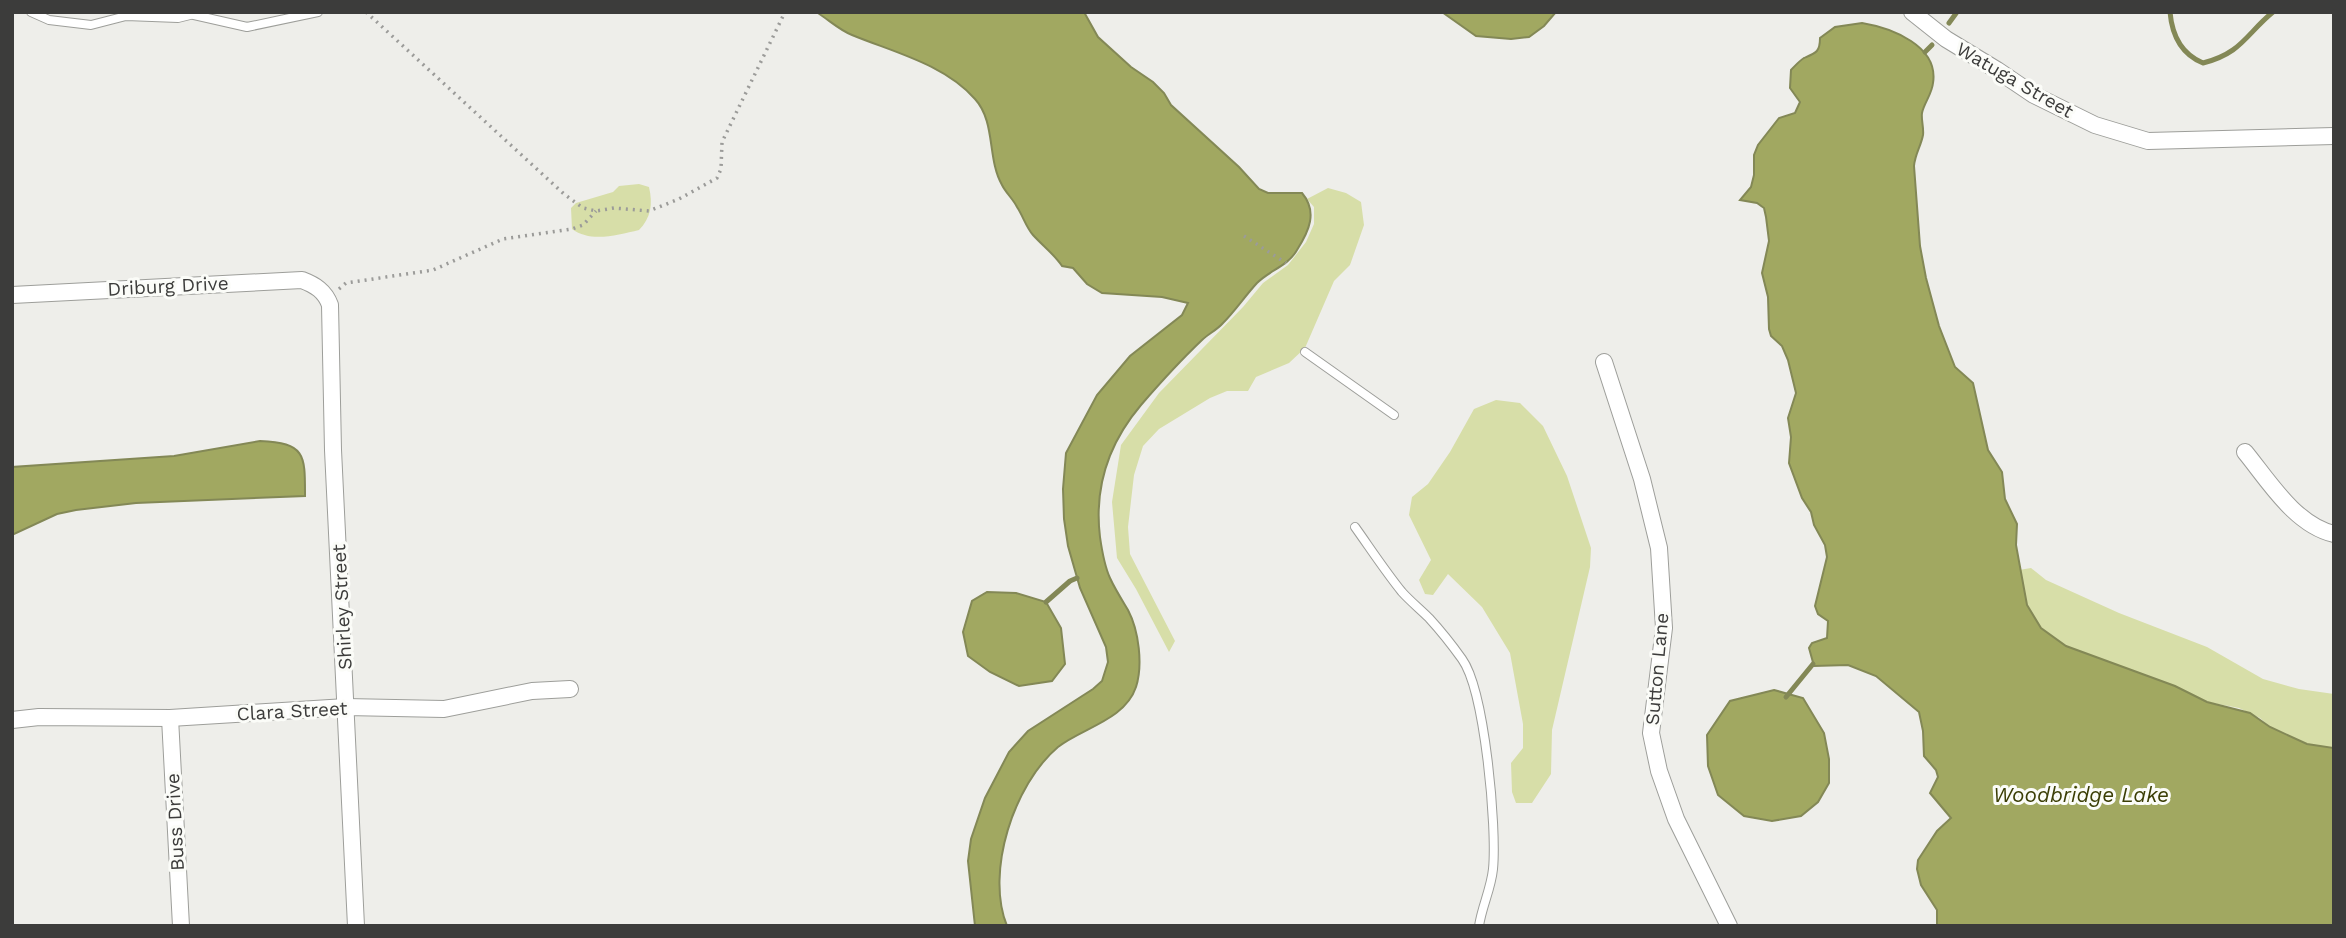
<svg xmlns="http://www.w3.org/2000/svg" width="2346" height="938" font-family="'Work Sans',sans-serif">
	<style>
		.green { fill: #d7dea8 }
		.water { fill: #a1a861; stroke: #838856; stroke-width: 2 }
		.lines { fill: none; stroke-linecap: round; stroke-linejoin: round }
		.stream { stroke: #838856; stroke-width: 5 }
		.service-casing { stroke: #9d9e9a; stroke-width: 10 }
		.minor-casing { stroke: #9d9e9a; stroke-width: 18 }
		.path { stroke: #9b9b99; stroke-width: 3.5; stroke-dasharray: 2 5; stroke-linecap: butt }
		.service { stroke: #fff; stroke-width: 8 }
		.minor { stroke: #fff; stroke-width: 16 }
		.labels { text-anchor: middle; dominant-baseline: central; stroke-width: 6; stroke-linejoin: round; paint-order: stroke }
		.street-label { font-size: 19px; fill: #3c3c3b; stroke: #fbfcf8 }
		.water-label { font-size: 21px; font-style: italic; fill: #3b3e05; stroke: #fbfcf8 }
	</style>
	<rect width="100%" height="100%" fill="#eeeeea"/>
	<!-- green -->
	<g class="green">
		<path d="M639 184 649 187C653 204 651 218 639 230 617 235 591 243 572 229L571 208 576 203 613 192 619 186Z"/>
		<path d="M1328 188 1346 193 1361 202 1364 225 1350 265 1334 281 1305 348 1289 363 1256 377 1248 391H1227L1210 398 1159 429 1143 446 1134 475 1128 527 1130 554 1175 641 1169 652 1136 589 1117 558 1112 502 1121 445 1159 393 1243 307 1263 283 1288 265 1306 242 1314 224V207L1307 199Z"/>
		<path d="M1496 400 1520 403 1543 426 1567 476 1591 548 1590 567 1552 730 1551 774 1532 803H1516L1512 792 1511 763 1523 748V724L1510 653 1482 607 1448 574 1433 595 1425 594 1419 580 1431 560 1409 515 1412 497 1428 484 1450 452 1474 409Z"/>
		<path d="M2031 568 2046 580 2119 613 2207 647 2263 679 2299 689 2334 694V748L2307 744 2270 727 2260 718 2239 708 2207 702 2175 686 2066 646 2050 636 2035 621 2027 605 2019 570Z"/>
	</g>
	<!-- water -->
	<g class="water">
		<path d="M816 12H1084L1098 37 1131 67 1153 82 1164 93 1171 105 1239 167 1259 189 1268 193H1302C1318 212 1309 231 1297 250 1288 266 1270 270 1257 283 1245 296 1235 311 1223 323 1217 330 1208 334 1202 340 1181 360 1160 383 1141 405 1108 444 1094 488 1100 537 1102 551 1104 565 1110 578 1115 589 1122 600 1128 610 1139 631 1143 665 1136 687 1125 720 1082 728 1058 747 1014 784 985 872 1007 926H975L968 861 971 839 985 798 1009 752 1028 731 1093 689 1102 681 1108 662 1106 647 1080 588 1068 546 1064 519 1063 489 1066 453 1097 395 1130 356 1182 315 1188 303 1162 297 1102 293 1087 284 1073 268 1062 266C1054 254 1043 246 1033 235 1026 227 1023 216 1017 207 1013 199 1006 193 1002 185 987 159 996 122 975 99 944 64 893 52 852 35 839 30 828 19 816 12Z"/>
		<path d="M1442 12H1556L1544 26 1529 37 1511 39 1476 36Z"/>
		<path d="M1862 23C1892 28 1939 46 1933 83 1932 94 1924 103 1922 113 1921 120 1924 128 1923 135 1921 146 1915 154 1914 166L1920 246 1926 278 1939 326 1955 367 1973 383 1988 450 2002 472 2005 499 2017 524 2016 545 2027 605 2041 628 2066 646 2175 686 2207 702 2250 713 2270 727 2307 744 2334 748V926H1937V910L1921 885 1917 869 1918 860 1937 831 1951 818 1930 793 1938 777 1936 770 1924 756 1923 731 1919 712 1876 676 1848 665 1814 666 1809 648 1812 643 1827 638 1828 621 1818 614 1815 606 1827 557 1825 545 1814 525 1811 512 1802 498 1789 463 1791 437 1788 418 1796 393 1788 360 1782 346 1771 336 1769 329 1768 297 1762 273 1769 241 1766 217 1764 208 1757 203 1740 200 1751 187 1754 175V155L1758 145 1779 118 1795 113 1800 102 1790 88 1791 70C1795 66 1799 61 1804 58 1816 53 1820 52 1820 38L1835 27Z"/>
		<path d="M260 441C306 443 305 455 305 496L136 503 76 510 57 514 12 535V467L174 456Z"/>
		<path d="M987 592 1016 593 1046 602 1061 628 1065 664 1052 681 1019 686 990 672 968 656 963 632 972 601Z"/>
		<path d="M1774 690 1803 698 1824 733 1829 759V783L1818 802 1801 816 1772 821 1744 816 1718 795 1708 766 1707 735 1730 701Z"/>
	</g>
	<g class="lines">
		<!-- stream -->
		<g class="stream">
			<path d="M2170 12C2172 35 2181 54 2203 63 2242 53 2246 34 2273 12"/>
			<path d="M1949 23 1957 12"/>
			<path d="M1925 52 1932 45"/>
			<path d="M1046 602 1070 581 1077 578"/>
			<path d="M1786 697 1813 664"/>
		</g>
		<defs>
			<g id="service">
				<path d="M31 12 49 20 91 25 126 16 178 18 202 12"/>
				<path d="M194 15 247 27 318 12"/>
				<path d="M1305 352 1394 415"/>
				<path d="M1355 527C1370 548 1385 571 1402 592 1410 601 1420 609 1429 618 1440 630 1452 645 1462 659 1485 691 1497 828 1493 869 1491 889 1482 906 1479 926"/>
			</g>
			<g id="minor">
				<path d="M1912 12 1946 39 1997 70 2034 95 2095 125 2148 141 2334 136"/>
				<path d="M12 295 302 280C315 285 325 291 330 305L333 450 356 926"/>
				<path d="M1604 362 1642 479 1659 548 1664 628 1651 733 1659 771 1676 819 1729 926"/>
				<path d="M2245 452C2268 480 2295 525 2334 534"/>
				<path d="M170 718 181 926"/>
				<path d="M12 720 39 717 170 718 346 707 444 709 532 691 570 689"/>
			</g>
		</defs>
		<!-- service casing -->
		<use href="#service" class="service-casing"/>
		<!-- minor casing -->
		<use href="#minor" class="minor-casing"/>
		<!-- path -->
		<g class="path">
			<path d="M366 12 564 194 583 208 596 211 614 208 649 211 679 199 717 178 721 169 722 142 785 12"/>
			<path d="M1244 236 1286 263"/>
			<path d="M339 289 346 283 433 270 503 239 572 229 583 225 596 211"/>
		</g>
		<!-- service -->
		<use href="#service" class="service"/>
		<!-- minor -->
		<use href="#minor" class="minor"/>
	</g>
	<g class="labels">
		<!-- street labels -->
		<g class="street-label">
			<text transform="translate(2015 80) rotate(30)">Watuga Street</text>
			<text transform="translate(168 286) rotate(-3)">Driburg Drive</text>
			<text transform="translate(342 607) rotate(-93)">Shirley Street</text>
			<text transform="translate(1657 669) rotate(-85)">Sutton Lane</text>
			<text transform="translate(292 711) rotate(-3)">Clara Street</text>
			<text transform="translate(175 822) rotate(-93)">Buss Drive</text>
		</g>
		<!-- water labels -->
		<g class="water-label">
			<text x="2081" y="794">Woodbridge Lake</text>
		</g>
	</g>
	<!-- border -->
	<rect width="2346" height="938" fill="none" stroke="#3c3c3b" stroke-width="28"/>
</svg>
